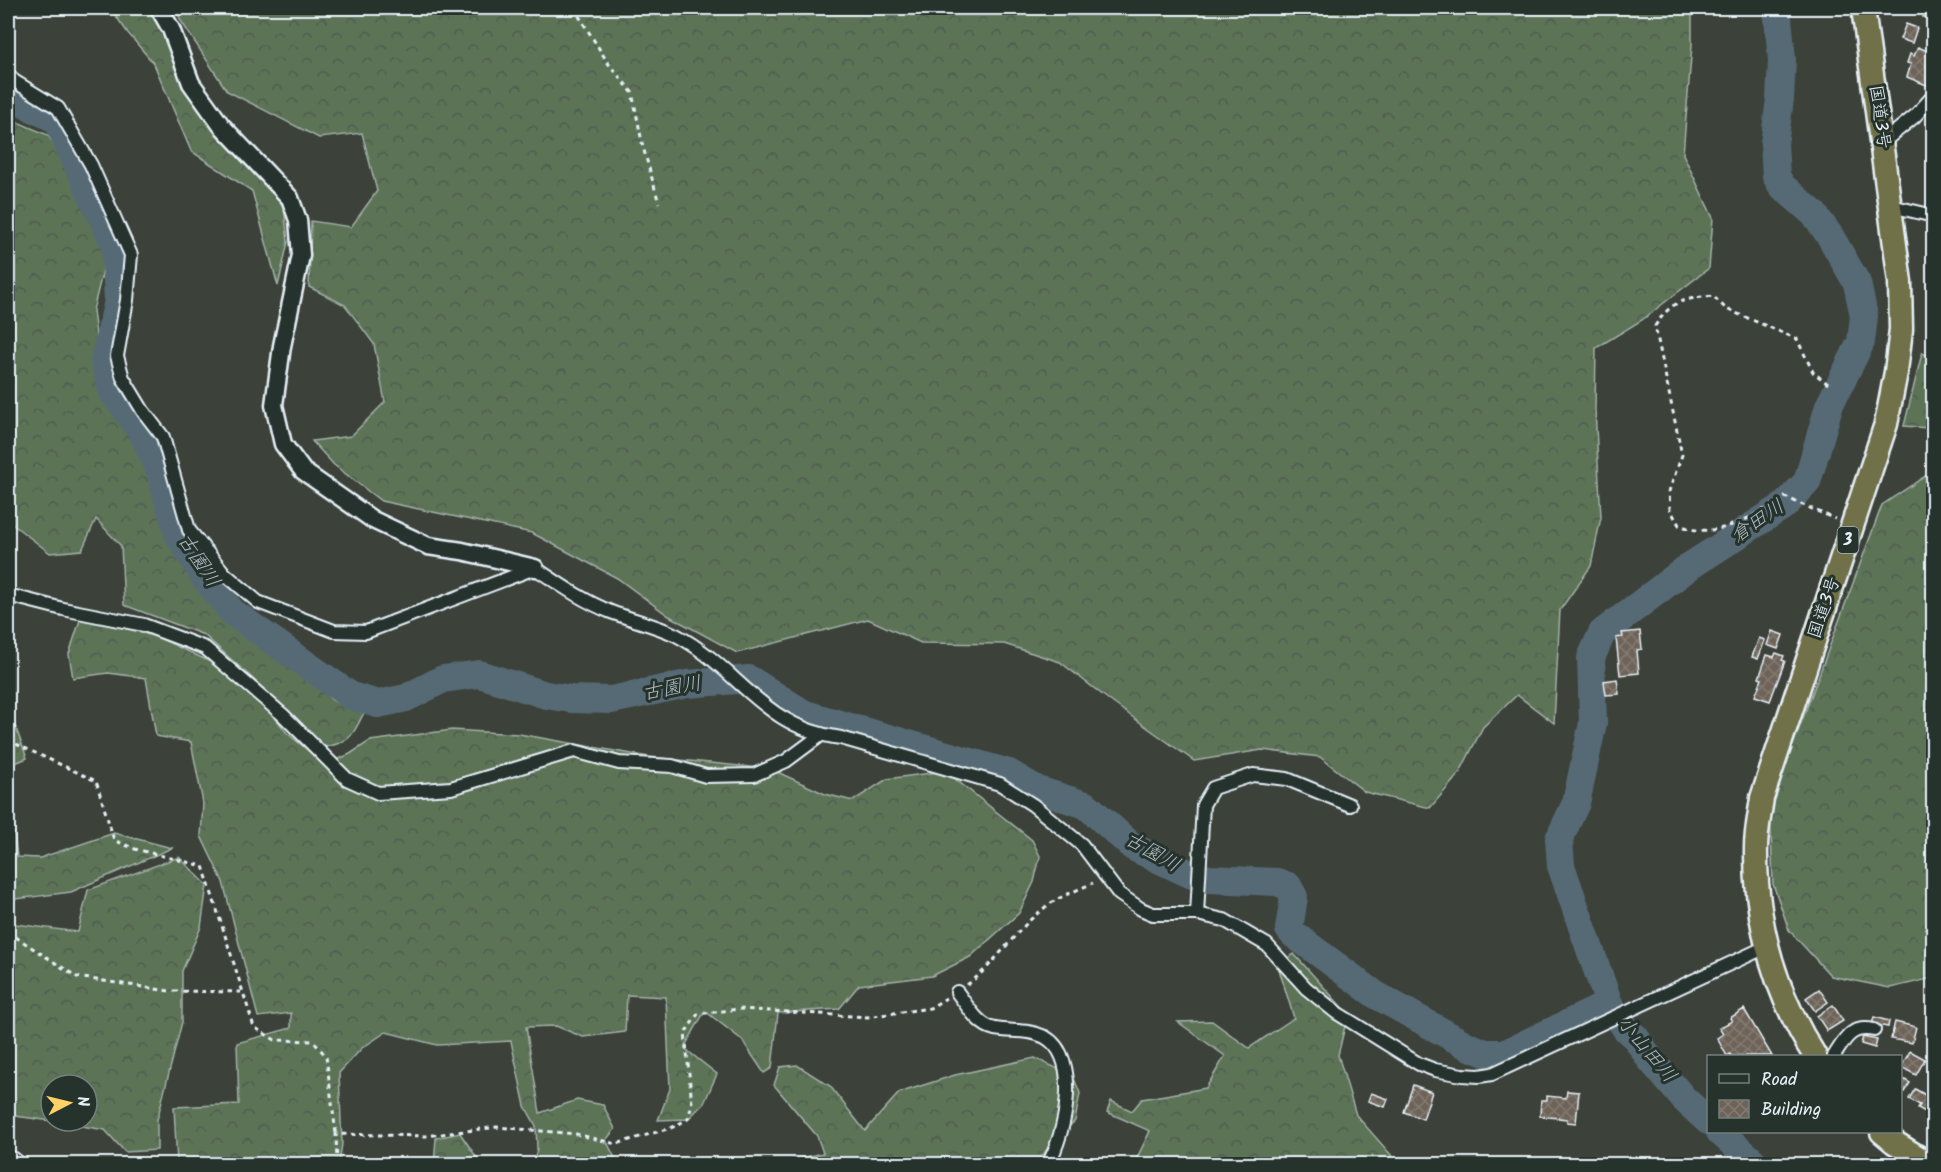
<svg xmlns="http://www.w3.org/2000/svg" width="1941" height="1172" font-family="Kalam,'Klee One',sans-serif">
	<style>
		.forest { fill: url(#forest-crowns); stroke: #a2b2a8; stroke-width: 1.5 }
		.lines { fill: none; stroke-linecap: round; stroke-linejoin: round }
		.river { stroke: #566b74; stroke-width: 28 }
		.building { fill: url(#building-cross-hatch); stroke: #e8f1f8; stroke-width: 1.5 }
		.street-casing { stroke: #e8f1f8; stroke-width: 16 }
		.secondary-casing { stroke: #e8f1f8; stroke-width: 21 }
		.highway-casing { stroke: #e8f1f8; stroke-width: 27 }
		.path { stroke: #e8f1f8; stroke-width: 3; stroke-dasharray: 4.5 4.5; stroke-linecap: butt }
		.street { stroke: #26332d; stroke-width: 12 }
		.secondary { stroke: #26332d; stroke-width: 16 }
		.highway { stroke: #70704a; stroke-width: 22 }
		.labels { text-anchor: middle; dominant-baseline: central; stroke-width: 6; stroke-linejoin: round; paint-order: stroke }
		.shield { fill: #26332d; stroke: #aeb8bb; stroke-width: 1.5 }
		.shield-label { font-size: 16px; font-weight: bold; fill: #e8f1f8 }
		.street-label { font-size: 18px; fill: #e8f1f8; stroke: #26332d }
		.water-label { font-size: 20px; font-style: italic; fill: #aebbc3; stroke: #26332d }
	</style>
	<defs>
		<pattern id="forest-crowns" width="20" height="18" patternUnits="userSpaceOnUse" patternTransform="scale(1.5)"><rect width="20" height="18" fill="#5c7357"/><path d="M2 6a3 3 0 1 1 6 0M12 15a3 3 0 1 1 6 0" fill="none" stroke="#505b50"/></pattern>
		<pattern id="building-cross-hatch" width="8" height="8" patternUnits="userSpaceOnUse" patternTransform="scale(1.5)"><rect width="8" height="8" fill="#6e6358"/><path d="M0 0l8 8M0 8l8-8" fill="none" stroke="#837a71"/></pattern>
	</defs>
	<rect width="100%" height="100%" fill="#3c413a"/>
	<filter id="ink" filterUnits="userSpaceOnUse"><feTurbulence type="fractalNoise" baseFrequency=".0167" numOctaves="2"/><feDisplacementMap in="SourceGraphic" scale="12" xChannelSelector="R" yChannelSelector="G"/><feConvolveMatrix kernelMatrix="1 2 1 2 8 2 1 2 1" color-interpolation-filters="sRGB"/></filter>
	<g filter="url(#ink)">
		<!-- forest -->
		<g class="forest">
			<path d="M110 8H151L195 84 284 207 288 242 278 286 252 191 191 151 154 64 128 33Z"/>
			<path d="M175 8H1692V45L1683 154 1713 218 1709 268 1642 320 1596 348 1595 410 1601 517 1591 566 1560 610 1554 723 1517 695 1483 727 1459 774 1430 808 1365 792 1320 757 1262 750 1194 761 1113 703 1060 662 1004 644 921 643 868 619 737 653 669 616 617 578 532 533 381 501 334 465 312 441 351 436 385 402 374 344 345 305 309 287 311 221 351 227 377 191 362 133 319 138 227 91 181 21Z"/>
			<path d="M8 118 48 135 79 184 107 254 93 310 100 368 156 448 174 510 188 546 215 586 332 700 350 709H366C351 737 353 742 320 748L283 706 204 635 124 605 121 546 96 519 82 550 50 553 12 524 8 525Z"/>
			<path d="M1922 353 1933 357V437L1928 428 1904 426Z"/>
			<path d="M1933 471V978L1890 988 1831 976 1789 930 1773 884 1770 807 1882 505Z"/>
			<path d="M81 617 155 636 215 664 256 693 287 733 326 765 350 754 370 741 452 730 519 734 649 757 771 769 825 794 853 801 887 779 945 771 1032 840 1040 856 1034 882 1019 913 970 957 932 976 859 985 839 1009 778 1013 772 1068 764 1073 742 1040 705 1011 684 1048 717 1074 704 1103 688 1119 658 1120 670 1089 666 997 627 995 625 1032 583 1037 556 1026 526 1027 540 1113 577 1100 603 1105 615 1129 606 1140 618 1164H533L537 1149 536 1126 525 1106 511 1041 437 1045 386 1032 362 1048 339 1073 342 1144 339 1164H177L174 1107 239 1104 237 1043 291 1028V1013L258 1017 223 882 201 836 203 803 191 742 156 736 146 678 108 673 73 678 69 654Z"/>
			<path d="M8 707 27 758 8 766Z"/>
			<path d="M8 826 14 833 17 857 40 858 114 833 172 848 71 892 8 900Z"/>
			<path d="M179 857 207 885 201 927 182 971V1022L157 1120V1150L125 1152 105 1130 52 1121H87V1085H51V1121L8 1115V923L78 932 88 890Z"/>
			<path d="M1294 954 1348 1014 1338 1055 1356 1115 1399 1164H1134L1150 1131 1107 1112 1111 1101 1132 1111 1142 1099 1206 1088 1225 1056 1178 1022 1212 1021 1249 1048 1294 1018 1278 966Z"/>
			<path d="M1035 1058 1073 1076 1080 1093 1075 1121 1051 1144 1036 1164H776L823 1153 817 1136 774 1085 780 1067 797 1065 830 1086 865 1131 899 1093 955 1075Z"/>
			<path d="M460 1133 481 1164H434L436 1138Z"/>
		</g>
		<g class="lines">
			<!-- river -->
			<g class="river">
				<path d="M8 90 18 101 57 120 115 245 118 301 104 361 113 393 142 432 158 466 179 536 205 578 232 612 351 696 378 704 406 698 443 679 479 674 546 695 571 699 611 700 687 684 749 679 805 714 1009 773 1038 790 1086 805 1133 847 1190 874 1209 879 1277 882 1288 886 1294 897 1289 929 1293 934 1376 995 1466 1045 1485 1053H1506L1609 1004"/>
				<path d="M1708 1121 1684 1099 1650 1059 1636 1038 1626 1029 1609 1004 1561 866 1559 839 1576 803 1593 723 1591 658 1602 633 1690 566 1785 505 1807 482 1829 406 1861 342 1864 316 1857 283 1830 236 1814 214 1782 186 1776 176 1774 144 1780 99 1782 60 1777 8"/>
				<path d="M1720 1132 1756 1164"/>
			</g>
		</g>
		<!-- building -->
		<g class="building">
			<path d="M1924 8H1934V18L1923 17Z"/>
			<path d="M1906 24 1917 28 1912 43 1900 39Z"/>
			<path d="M1934 42V75L1929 86 1907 77 1911 64 1907 63 1910 54 1914 56 1918 47 1930 52Z"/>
			<path d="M1640 631 1642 649 1637 650 1639 673 1620 675 1616 638 1623 637 1622 633Z"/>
			<path d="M1772 631 1783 635 1778 649 1767 645Z"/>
			<path d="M1759 638 1765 640 1758 659 1752 657Z"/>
			<path d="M1776 653 1784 656 1782 660 1785 661 1770 701 1755 696 1762 679 1759 678 1767 655 1774 657Z"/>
			<path d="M1617 679 1619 694 1606 695 1604 681Z"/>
			<path d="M1819 989 1828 1002 1815 1011 1806 998Z"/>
			<path d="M1833 1005 1843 1021 1827 1031 1817 1016Z"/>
			<path d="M1744 1009 1772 1056H1731L1730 1054 1727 1056 1717 1038 1723 1034 1719 1028 1732 1021 1730 1018Z"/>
			<path d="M1874 1017 1889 1021 1888 1027 1872 1024Z"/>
			<path d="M1895 1022 1916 1027 1912 1043 1891 1039Z"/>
			<path d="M1863 1037 1877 1040 1875 1048 1861 1044Z"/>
			<path d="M1910 1051 1925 1059 1916 1075 1901 1067Z"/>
			<path d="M1900 1077 1910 1083 1900 1098Z"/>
			<path d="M1413 1085 1432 1092 1423 1119 1404 1112Z"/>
			<path d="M1915 1089 1934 1100V1117L1918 1108 1920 1105 1909 1099Z"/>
			<path d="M1567 1091 1579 1092 1576 1123 1567 1122V1119L1540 1116 1541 1100H1547V1096L1566 1098Z"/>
			<path d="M1371 1093 1388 1099 1385 1107 1368 1101Z"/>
		</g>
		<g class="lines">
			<defs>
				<g id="street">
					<path d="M8 74 14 81 58 108 91 165 131 255 127 300 117 356 123 378 143 411 163 437 189 530 225 574 258 602 334 631 366 632 535 568C559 584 583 601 611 612 632 620 655 625 676 635 739 668 762 728 841 738L1000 784 1033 805 1082 845 1119 894 1141 909 1153 914H1197L1224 920 1267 945 1306 988 1337 1013 1419 1064 1435 1070 1462 1075 1479 1076 1492 1074 1766 947"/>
					<path d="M1883 142 1915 116 1934 95"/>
					<path d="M1891 206 1934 216"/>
					<path d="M8 595 63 609 144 625 205 648 283 715 347 779 378 793 451 788 574 751 619 763 672 766 706 776 754 775 786 761 821 735"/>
					<path d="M1197 914 1203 805 1213 788 1253 775 1287 779 1350 805"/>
					<path d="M957 992C967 1005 978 1026 995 1029 1012 1032 1029 1029 1045 1037 1082 1058 1065 1135 1048 1164"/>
					<path d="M1834 1056C1845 1039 1851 1025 1874 1030"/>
					<path d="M8 1158 14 1159 20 1164"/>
				</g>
				<path id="secondary" d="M159 8 171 29 191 83 221 125 290 198 298 220 301 255 282 346 274 405 283 444 303 471 373 520 428 546 462 551 535 568"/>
				<g id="highway">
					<path d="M1815 1056C1775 993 1755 923 1756 848 1756 831 1760 814 1762 798L1886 424 1896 372 1901 329 1900 282 1863 8"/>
					<path d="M1882 1132 1894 1142 1929 1164"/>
				</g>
			</defs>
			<!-- street casing -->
			<use href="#street" class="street-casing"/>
			<!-- secondary casing -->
			<use href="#secondary" class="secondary-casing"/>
			<!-- highway casing -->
			<use href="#highway" class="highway-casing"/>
			<!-- path -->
			<g class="path">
				<path d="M574 8 608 63 632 92 643 147 659 203"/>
				<path d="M1828 384 1813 372 1797 339 1726 309 1713 296C1683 299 1672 300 1655 326L1682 455 1669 491 1670 509 1679 525C1685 527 1692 530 1698 530 1730 533 1759 512 1785 497L1835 519"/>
				<path d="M8 644 10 609"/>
				<path d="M8 728 16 744 96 781 114 840 135 849 203 866 254 1027 275 1040 313 1041 326 1056 336 1134"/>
				<path d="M8 932 77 977 169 991 243 992"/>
				<path d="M967 985C997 963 1017 927 1047 906 1060 896 1078 890 1093 883"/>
				<path d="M337 1164 336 1134 426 1136 497 1127 576 1134 616 1144 671 1128 688 1119 692 1104 685 1033 698 1014 739 1009 867 1017 930 1008 946 998"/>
				<path d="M1725 1164H1727"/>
			</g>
			<!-- street -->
			<use href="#street" class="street"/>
			<!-- secondary -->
			<use href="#secondary" class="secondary"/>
			<!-- highway -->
			<use href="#highway" class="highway"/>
		</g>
	</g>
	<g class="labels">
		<!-- shield labels -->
		<rect class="shield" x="1837.5" y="527" width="21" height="26" rx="4.5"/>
		<g class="shield-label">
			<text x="1848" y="540">3</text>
		</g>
		<!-- street labels -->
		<g class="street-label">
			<text transform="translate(1879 117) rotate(82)">国道3号</text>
			<text transform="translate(1825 608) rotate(-71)">国道3号</text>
		</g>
		<!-- water labels -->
		<g class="water-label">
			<text transform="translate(1758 522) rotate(-34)">倉田川</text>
			<text transform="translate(198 561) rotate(57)">古園川</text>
			<text transform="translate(672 689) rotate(-10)">古園川</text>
			<text transform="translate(1152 853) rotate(30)">古園川</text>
			<text transform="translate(1646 1050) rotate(50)">小山田川</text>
		</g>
	</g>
	<!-- margin -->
	<rect width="1941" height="1172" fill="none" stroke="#26332d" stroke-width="30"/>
	<rect x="15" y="15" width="1911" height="1142" fill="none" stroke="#e8f1f8" stroke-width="2" filter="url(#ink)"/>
	<!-- legend -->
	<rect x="1707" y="1055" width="195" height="78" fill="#26332d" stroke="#747f7e" stroke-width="1.5"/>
	<rect x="1719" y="1074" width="30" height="9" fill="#26332d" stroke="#747f7e" stroke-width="1.5"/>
	<text x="1761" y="1085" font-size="18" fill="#e8f1f8">Road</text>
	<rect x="1719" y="1100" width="30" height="18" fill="url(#building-cross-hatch)" stroke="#747f7e" stroke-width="1.5"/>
	<text x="1761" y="1115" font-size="18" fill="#e8f1f8">Building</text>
	<!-- north arrow -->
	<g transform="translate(69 1103) rotate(83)"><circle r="28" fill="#26332d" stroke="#747f7e" stroke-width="1.5"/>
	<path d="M0-4.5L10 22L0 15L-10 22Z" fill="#ffd166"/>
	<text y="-9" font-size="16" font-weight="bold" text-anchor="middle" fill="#e8f1f8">N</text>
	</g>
</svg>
